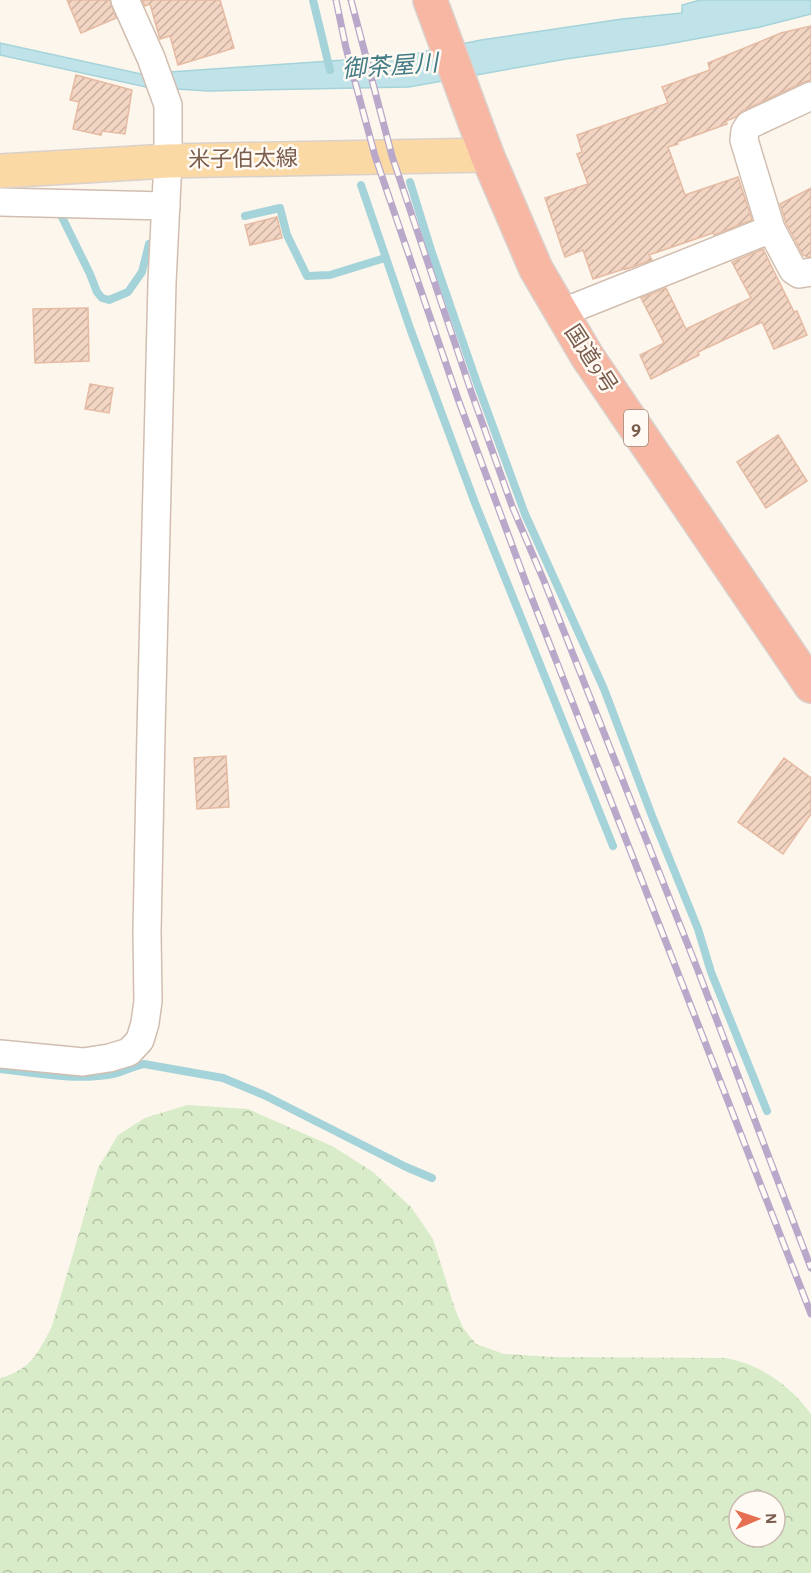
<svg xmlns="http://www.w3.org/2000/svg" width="811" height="1573" font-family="'Alegreya Sans','Noto Sans JP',sans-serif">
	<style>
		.forest { fill: url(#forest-crowns); fill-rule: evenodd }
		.water { fill: #bfe3e8; stroke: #a5d3da; stroke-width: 1.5 }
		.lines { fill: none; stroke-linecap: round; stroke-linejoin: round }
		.stream { stroke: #a5d3da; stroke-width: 8 }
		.building { fill: url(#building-hatch); stroke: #e6bba3; stroke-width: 1.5 }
		.minor-casing { stroke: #d1beb0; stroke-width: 30 }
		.major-casing { stroke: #dad1cd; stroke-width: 36 }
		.highway-casing { stroke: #dad1cd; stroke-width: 36 }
		.minor { stroke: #fff; stroke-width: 27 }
		.major { stroke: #fbd9a5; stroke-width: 33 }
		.highway { stroke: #f7b7a3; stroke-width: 33 }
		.rail-casing { stroke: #b9a8c9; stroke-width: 7 }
		.rail { stroke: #fffaf3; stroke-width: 4.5; stroke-dasharray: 14; stroke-linecap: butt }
		.labels { text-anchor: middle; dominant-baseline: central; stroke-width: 5; stroke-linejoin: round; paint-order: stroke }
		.shield { fill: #fffaf3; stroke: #a28b7f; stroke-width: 1.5 }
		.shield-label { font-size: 21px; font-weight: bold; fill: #7a5c4d }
		.street-label { font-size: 22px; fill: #7a5c4d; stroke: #fffaf3 }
		.water-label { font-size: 24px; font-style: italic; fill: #437c86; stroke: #fffaf3 }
	</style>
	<defs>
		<pattern id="forest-crowns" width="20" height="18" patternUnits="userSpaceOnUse" patternTransform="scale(1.5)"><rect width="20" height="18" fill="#d8ecc9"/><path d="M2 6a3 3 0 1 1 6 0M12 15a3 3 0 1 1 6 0" fill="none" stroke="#b4c2a5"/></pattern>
		<pattern id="building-hatch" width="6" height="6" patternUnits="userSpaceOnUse" patternTransform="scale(1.5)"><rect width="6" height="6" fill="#f3d5c3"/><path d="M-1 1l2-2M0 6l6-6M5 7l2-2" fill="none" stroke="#cab0a1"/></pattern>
	</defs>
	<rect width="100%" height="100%" fill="#fdf6ec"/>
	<!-- forest -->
	<path class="forest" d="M187 1105 248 1109 332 1146 373 1172 411 1207 433 1239 455 1309 463 1328 476 1344 504 1354 554 1357 725 1358C760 1364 790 1385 811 1414V1573H0V1378C31 1370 38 1353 52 1326L98 1168 118 1135 145 1118ZM739 1501H775V1537H739Z"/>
	<!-- water -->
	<path class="water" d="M700 0H811V14L760 27 663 45 566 59 409 87 208 91 146 87 0 55V43L141 74 403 56 481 40 622 19 682 13V5Z"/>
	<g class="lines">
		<!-- stream -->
		<g class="stream">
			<path d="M313 0 330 70"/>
			<path d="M410 182 431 250 477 383 525 514 604 689 652 816 698 929 711 972 767 1111"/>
			<path d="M361 185 411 331 475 503 613 846"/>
			<path d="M54 213H60L90 274 97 292 102 298 109 300 128 292 142 272 149 244"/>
			<path d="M245 216 280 208 287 235 307 276 330 275 385 258"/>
			<path d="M0 1069C36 1073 77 1081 113 1074 123 1072 133 1066 144 1064L223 1078 264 1095 406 1167 432 1178"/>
		</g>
	</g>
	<!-- building -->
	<g class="building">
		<path d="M67 0H110L116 18 81 33Z"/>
		<path d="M142 0H220L234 48 178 65 170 36 160 39 150 4 145 6Z"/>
		<path d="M811 26V80L804 82 742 111 736 117 726 121 727 124 677 142 678 144 668 147 685 195 738 177 752 220 714 235 713 233 649 255 652 260 627 269V268L593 279 583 250 565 257 545 198 588 184 577 154 582 152 577 135 668 103 662 87 710 70 708 63 781 33Z"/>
		<path d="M76 75 132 90 125 134 102 131 101 135 73 129 79 102 70 100Z"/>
		<path d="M811 188V257H807L803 255 786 223 780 204Z"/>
		<path d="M277 217 282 238 250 245 245 225Z"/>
		<path d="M763 249 794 312 797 311 807 335 774 349 762 322 698 352 699 355 651 379 640 355 664 343 641 298 666 288 686 329 751 298 732 262Z"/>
		<path d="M88 308 89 361 35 363 33 309Z"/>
		<path d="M90 384 113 388 109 413 85 409Z"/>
		<path d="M778 435 807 481 766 508 737 462Z"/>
		<path d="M226 756 229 807 197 809 194 758Z"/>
		<path d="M784 758 811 778V814L783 854 738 822Z"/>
	</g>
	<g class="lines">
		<defs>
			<g id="minor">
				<path d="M811 96 749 125 745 131 744 140 771 229 793 270 799 274 811 272"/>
				<path d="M0 202 166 206"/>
				<path d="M561 313 771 229"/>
				<path d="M0 1054 83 1062 109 1058 129 1052 140 1040 145 1023 148 1001 147 932 151 732 162 282 168 161V105L151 58 125 0"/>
			</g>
			<path id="major" d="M0 171 168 161 487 155"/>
			<path id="highway" d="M430 0 487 155 536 269 587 356 811 686"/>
		</defs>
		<!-- minor casing -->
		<use href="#minor" class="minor-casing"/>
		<!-- major casing -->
		<use href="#major" class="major-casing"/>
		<!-- highway casing -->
		<use href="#highway" class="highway-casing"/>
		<!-- minor -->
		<use href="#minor" class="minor"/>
		<!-- major -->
		<use href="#major" class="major"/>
		<!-- highway -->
		<use href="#highway" class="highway"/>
		<defs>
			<g id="rail">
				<path d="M336 0 346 48 375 156 458 399 529 591 811 1314"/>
				<path d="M351 0 392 156 472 394 512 506 544 581 697 968 811 1268"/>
			</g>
		</defs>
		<!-- rail casing -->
		<use href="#rail" class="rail-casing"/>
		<!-- rail -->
		<use href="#rail" class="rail"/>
	</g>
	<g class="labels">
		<!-- shield labels -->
		<rect class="shield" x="624" y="410" width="24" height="36" rx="4.5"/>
		<g class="shield-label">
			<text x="636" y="428">9</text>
		</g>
		<!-- street labels -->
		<g class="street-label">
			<text transform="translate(243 159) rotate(-1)">米子伯太線</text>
			<text transform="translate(591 359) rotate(57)">国道9号</text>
		</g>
		<!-- water labels -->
		<g class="water-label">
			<text transform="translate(390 67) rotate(-4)">御茶屋川</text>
		</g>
	</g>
	<!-- north arrow -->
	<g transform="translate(757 1519) rotate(88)"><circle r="28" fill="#fffaf3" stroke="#cabbb1" stroke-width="1.5"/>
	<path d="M0-4.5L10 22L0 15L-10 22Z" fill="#e76f51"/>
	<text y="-9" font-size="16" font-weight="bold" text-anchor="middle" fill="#7a5c4d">N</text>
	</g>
</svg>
